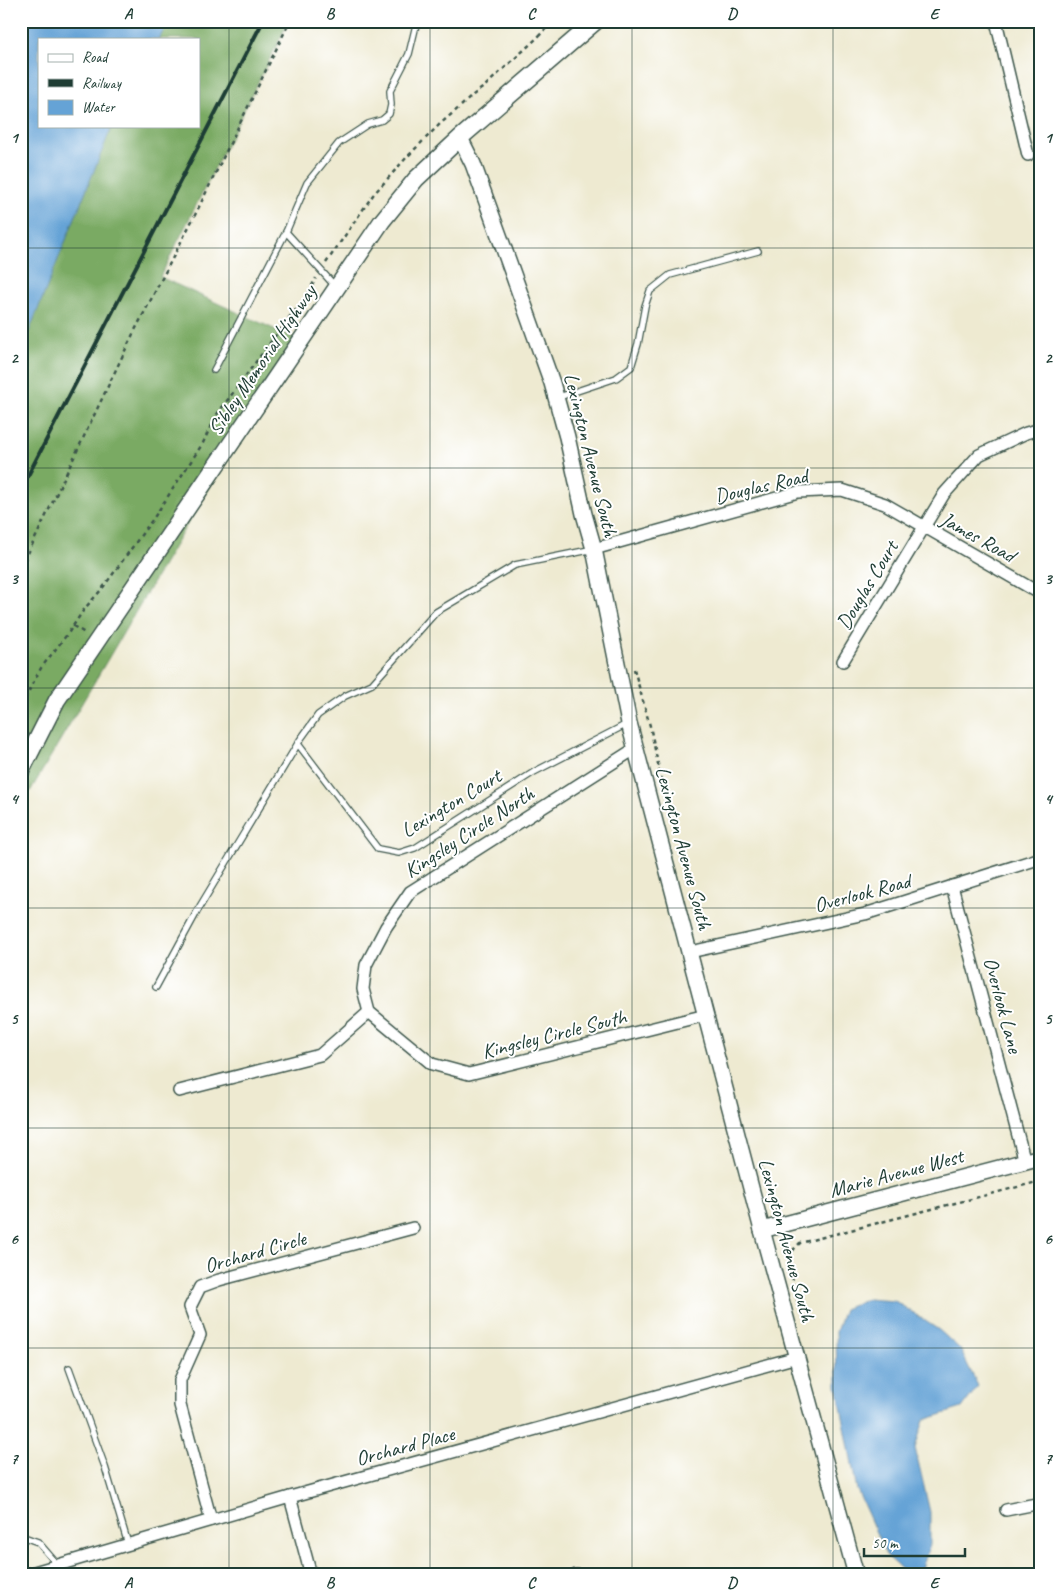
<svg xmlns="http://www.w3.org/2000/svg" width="1062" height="1596" font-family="Caveat,sans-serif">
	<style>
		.forest { fill: #7aaa64; stroke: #4c744c }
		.water { fill: #65a3d6; stroke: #427085 }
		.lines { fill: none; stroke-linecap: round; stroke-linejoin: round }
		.service-casing { stroke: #3e574c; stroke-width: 8 }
		.minor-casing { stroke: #3e574c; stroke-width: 14 }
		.tertiary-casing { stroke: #3e574c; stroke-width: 18 }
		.secondary-casing { stroke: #3e574c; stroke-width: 19 }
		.path { stroke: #3e574c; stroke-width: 2.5; stroke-dasharray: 4 4; stroke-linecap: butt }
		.service { stroke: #fff; stroke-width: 5.5 }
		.minor { stroke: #fff; stroke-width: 11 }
		.tertiary { stroke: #fff; stroke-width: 15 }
		.secondary { stroke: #fff; stroke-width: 16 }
		.rail { stroke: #1f3d34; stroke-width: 4 }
		.grid { fill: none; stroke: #1f3d34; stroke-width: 1; stroke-opacity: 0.55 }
		.labels { text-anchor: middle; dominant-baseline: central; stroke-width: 4; stroke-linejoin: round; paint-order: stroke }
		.street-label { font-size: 21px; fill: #1f3d34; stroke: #fff }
		.neatline { fill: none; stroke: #1f3d34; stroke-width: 2 }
		.grid-label { font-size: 16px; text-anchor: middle; font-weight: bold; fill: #1f3d34 }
	</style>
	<rect width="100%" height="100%" fill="#fff"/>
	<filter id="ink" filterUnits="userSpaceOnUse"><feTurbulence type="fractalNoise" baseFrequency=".02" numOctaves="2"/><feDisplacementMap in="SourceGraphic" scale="10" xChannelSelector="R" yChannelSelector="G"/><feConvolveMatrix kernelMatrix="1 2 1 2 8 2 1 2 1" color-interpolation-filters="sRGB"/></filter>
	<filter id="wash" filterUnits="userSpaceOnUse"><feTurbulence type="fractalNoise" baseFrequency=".0096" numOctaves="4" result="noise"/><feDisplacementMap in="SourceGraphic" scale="20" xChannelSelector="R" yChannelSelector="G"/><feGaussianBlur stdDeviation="1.12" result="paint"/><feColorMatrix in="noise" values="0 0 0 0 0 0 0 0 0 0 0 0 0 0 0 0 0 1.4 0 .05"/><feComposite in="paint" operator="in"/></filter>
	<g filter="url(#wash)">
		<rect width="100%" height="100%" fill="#eeead1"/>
		<!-- forest -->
		<path class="forest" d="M169 21H289L160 277 296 339 21 807V351L112 126H199V39H159Z"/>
		<!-- water -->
		<g class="water">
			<path d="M21 21H169L159 39H39V126H112L21 351Z"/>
			<path d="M868 1299 895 1301 939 1330 960 1349 978 1386 962 1408 924 1420 915 1448 930 1512V1544L922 1568 907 1574 886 1555 857 1490 837 1386 836 1332 844 1309Z"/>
		</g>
	</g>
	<g filter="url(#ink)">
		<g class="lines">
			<defs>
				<g id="service">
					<path d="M286 232 335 286"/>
					<path d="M214 370 286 232 307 183 339 143 368 124 382 120 389 114 391 105 390 91 409 54 417 21"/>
					<path d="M556 398 616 378 631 367 638 344 645 306 650 291 670 275 758 251"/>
					<path d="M298 744 378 849 399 853 415 848 534 772 629 723"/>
					<path d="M156 987 199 908 300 740 318 715 345 696 372 684 436 612 515 565 594 549"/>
					<path d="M69 1368 105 1467 128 1544"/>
					<path d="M21 1536 38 1542 57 1564"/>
				</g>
				<g id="minor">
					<path d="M996 21 1028 155"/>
					<path d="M594 549 798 492 842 490 885 504 1041 594"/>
					<path d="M843 661 944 494 979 455 1026 433 1041 429"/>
					<path d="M636 748 410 892 386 927 366 965 363 989 369 1012 432 1064 469 1074 706 1015"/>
					<path d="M952 886 1025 1162"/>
					<path d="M690 952 865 914 1041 858"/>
					<path d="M179 1091 320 1055 369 1012"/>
					<path d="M290 1497 311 1575"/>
					<path d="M1006 1510 1041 1503"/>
					<path d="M211 1520 180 1405V1380L200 1335 190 1307 200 1287 219 1280 413 1228"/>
					<path d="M24 1575 290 1497 797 1357"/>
					<path d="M576 1575H577"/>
				</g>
				<g id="tertiary">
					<path d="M460 138 473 164 504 249 552 383 567 437 584 514 594 549 629 723 762 1230 856 1575"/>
					<path d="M762 1230 1041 1157"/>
				</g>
				<path id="secondary" d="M21 771 57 700 382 221 416 179 460 138 596 21"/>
			</defs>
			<!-- service casing -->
			<use href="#service" class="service-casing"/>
			<!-- minor casing -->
			<use href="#minor" class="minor-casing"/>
			<!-- tertiary casing -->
			<use href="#tertiary" class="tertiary-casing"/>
			<!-- secondary casing -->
			<use href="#secondary" class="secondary-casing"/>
			<!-- path -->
			<g class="path">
				<path d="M326 263 373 195 407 157 440 124 461 106 473 95 485 86 537 38 553 21"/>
				<path d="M21 568 133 334 195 215 290 21"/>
				<path d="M73 626 85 633"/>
				<path d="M634 669 650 726 666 802"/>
				<path d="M21 706 41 668 69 632 85 608 102 589 155 516 203 443 215 417 287 320 305 299 316 278"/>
				<path d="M760 1163 776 1213"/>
				<path d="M783 1237 798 1303"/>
				<path d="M789 1258 794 1249 800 1243 1041 1181"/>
			</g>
			<!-- service -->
			<use href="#service" class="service"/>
			<!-- minor -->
			<use href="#minor" class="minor"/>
			<!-- tertiary -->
			<use href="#tertiary" class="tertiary"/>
			<!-- secondary -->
			<use href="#secondary" class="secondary"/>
			<!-- rail -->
			<path class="rail" d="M21 489 263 21"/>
		</g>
	</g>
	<!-- grid -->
	<path class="grid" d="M229 21V1575M430 21V1575M632 21V1575M833 21V1575M21 248H1041M21 468H1041M21 688H1041M21 908H1041M21 1128H1041M21 1348H1041"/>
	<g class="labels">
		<!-- street labels -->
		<g class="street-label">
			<text transform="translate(262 360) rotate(-56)">Sibley Memorial Highway</text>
			<text transform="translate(591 455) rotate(76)">Lexington Avenue South</text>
			<text transform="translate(761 486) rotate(-13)">Douglas Road</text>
			<text transform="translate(978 537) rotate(29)">James Road</text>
			<text transform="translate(867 585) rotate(-59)">Douglas Court</text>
			<text transform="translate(451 803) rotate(-31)">Lexington Court</text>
			<text transform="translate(469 832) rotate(-33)">Kingsley Circle North</text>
			<text transform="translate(684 848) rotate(75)">Lexington Avenue South</text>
			<text transform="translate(862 893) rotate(-15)">Overlook Road</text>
			<text transform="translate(1003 1005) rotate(75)">Overlook Lane</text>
			<text transform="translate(554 1034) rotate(-14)">Kingsley Circle South</text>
			<text transform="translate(896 1173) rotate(-15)">Marie Avenue West</text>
			<text transform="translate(787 1240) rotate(75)">Lexington Avenue South</text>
			<text transform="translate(255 1252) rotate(-16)">Orchard Circle</text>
			<text transform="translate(405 1446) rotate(-15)">Orchard Place</text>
		</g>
	</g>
	<!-- margin -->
	<rect width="1062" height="1596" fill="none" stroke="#fff" stroke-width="55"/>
	<!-- legend -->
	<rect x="38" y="38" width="162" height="90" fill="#ffffff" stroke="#a5b1ae"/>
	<rect x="48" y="54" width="25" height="8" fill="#ffffff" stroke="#a5b1ae"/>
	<text x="82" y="62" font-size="15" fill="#1f3d34">Road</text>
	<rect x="48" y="79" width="25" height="8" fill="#1f3d34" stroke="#a5b1ae"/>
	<text x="82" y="88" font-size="15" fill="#1f3d34">Railway</text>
	<rect x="48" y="100" width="25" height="15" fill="#65a3d6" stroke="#a5b1ae"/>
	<text x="82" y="112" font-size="15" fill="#1f3d34">Water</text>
	<!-- scale -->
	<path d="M864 1548v8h101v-8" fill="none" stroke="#1f3d34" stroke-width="2.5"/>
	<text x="872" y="1548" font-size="15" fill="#1f3d34" stroke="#ffffff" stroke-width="4" paint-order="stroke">50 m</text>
	<rect x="28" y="28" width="1006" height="1540" class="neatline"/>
	<g class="grid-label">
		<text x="128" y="19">A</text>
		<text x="330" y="19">B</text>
		<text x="531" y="19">C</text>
		<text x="732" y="19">D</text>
		<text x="934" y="19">E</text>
		<text x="14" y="143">1</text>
		<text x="1048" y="143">1</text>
		<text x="14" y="363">2</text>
		<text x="1048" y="363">2</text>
		<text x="14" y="584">3</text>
		<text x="1048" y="584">3</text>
		<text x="14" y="804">4</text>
		<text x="1048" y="804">4</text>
		<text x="14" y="1024">5</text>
		<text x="1048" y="1024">5</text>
		<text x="14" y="1244">6</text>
		<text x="1048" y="1244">6</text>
		<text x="14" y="1464">7</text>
		<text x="1048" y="1464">7</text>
		<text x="128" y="1588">A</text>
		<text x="330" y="1588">B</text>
		<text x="531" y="1588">C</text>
		<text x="732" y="1588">D</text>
		<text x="934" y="1588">E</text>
	</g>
</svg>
